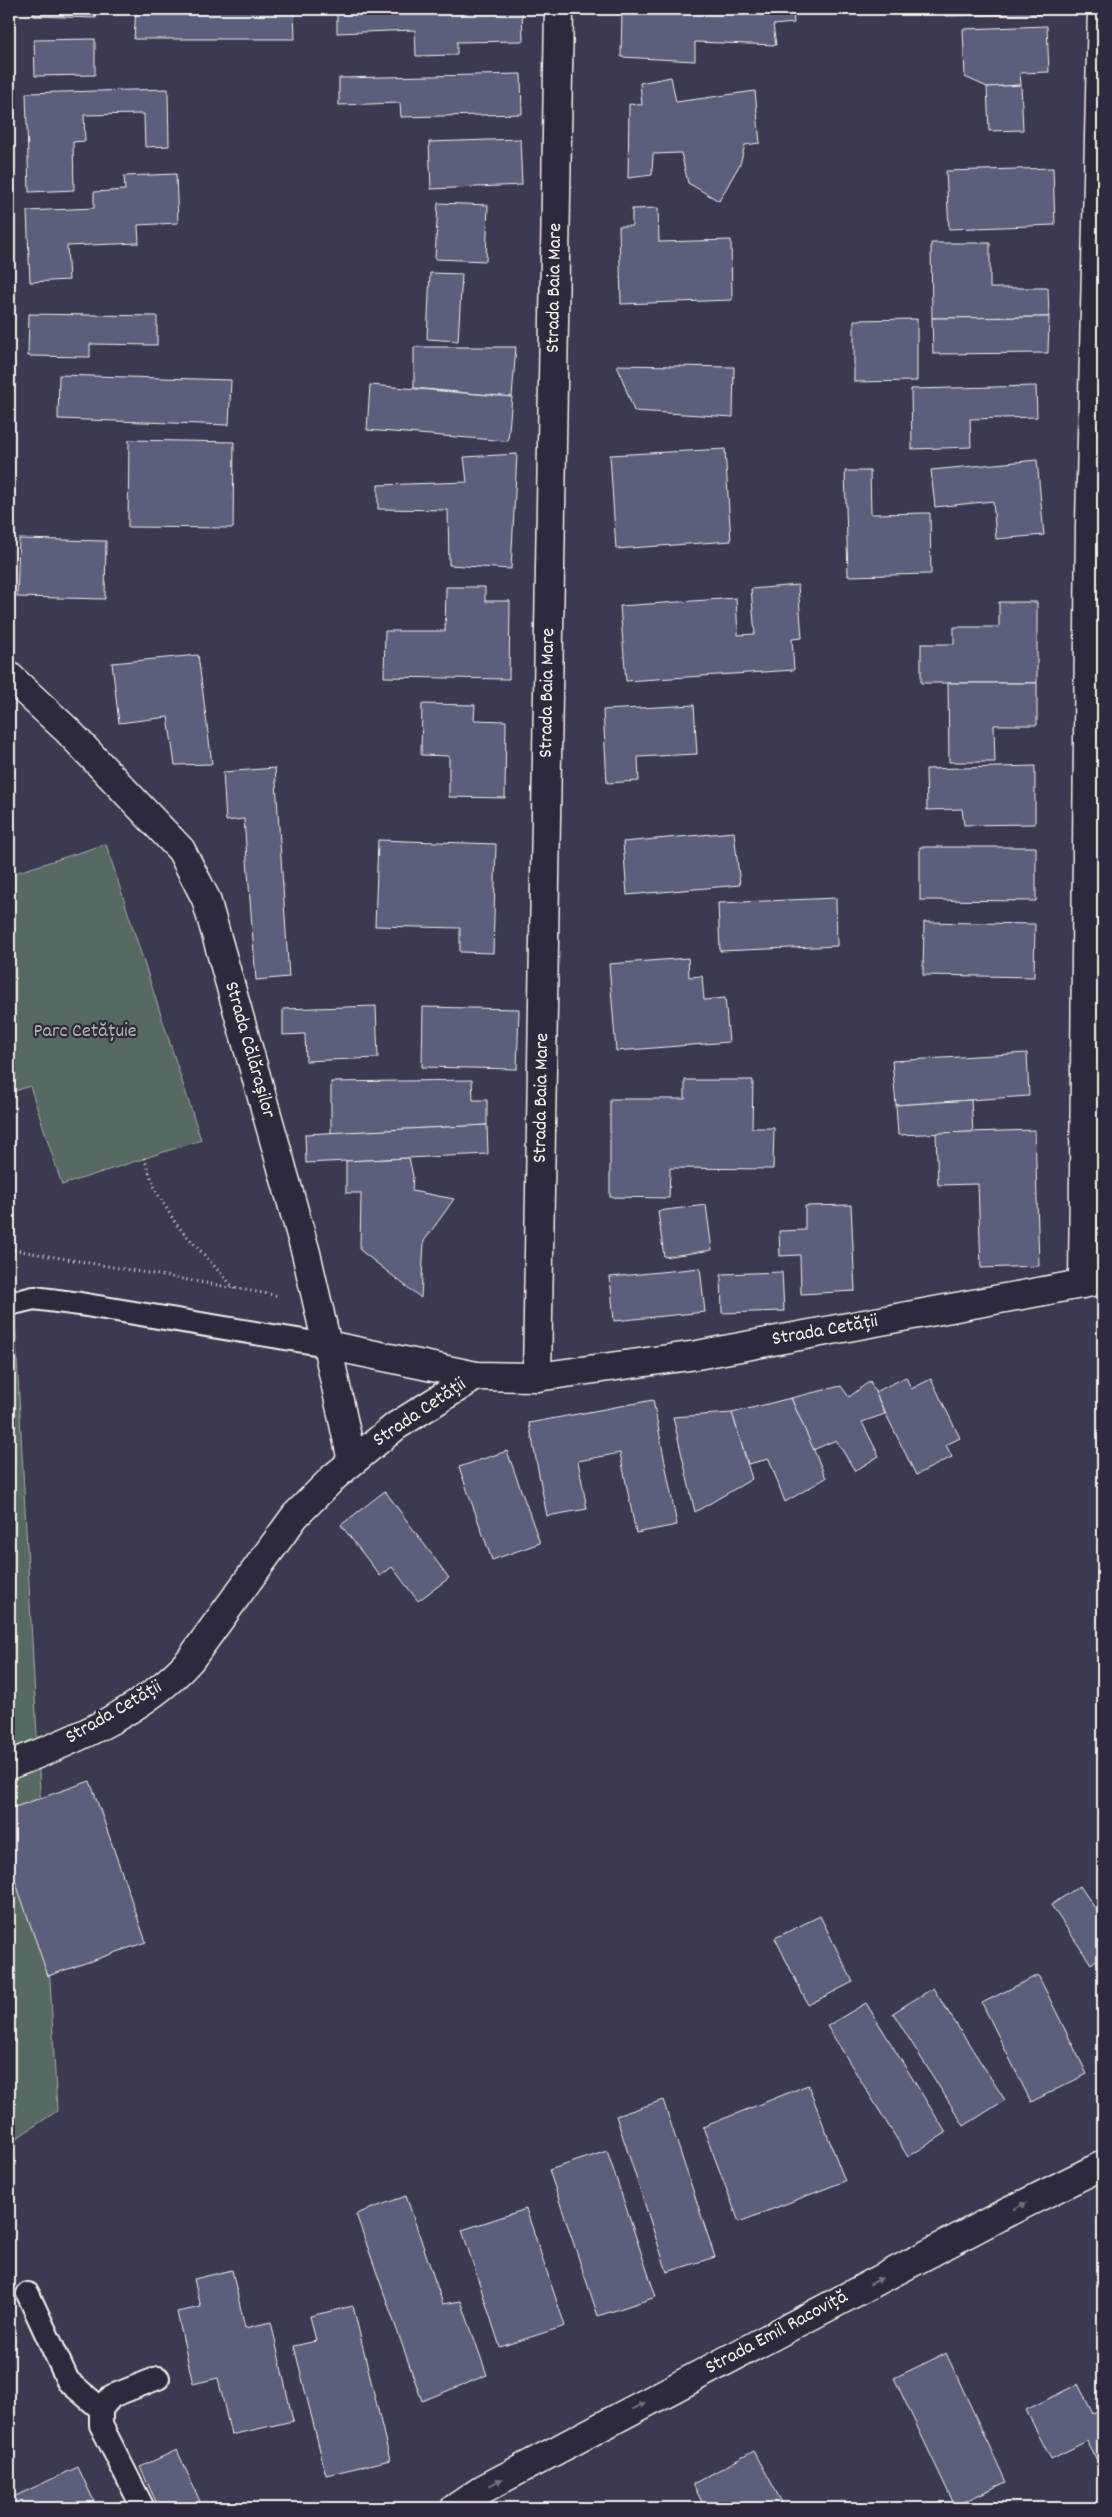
<svg xmlns="http://www.w3.org/2000/svg" width="1112" height="2517" font-family="Dekko,sans-serif">
	<style>
		.green { fill: #576962; stroke: #a6ada5 }
		.building { fill: #5c5f7c; stroke: #f4f1e8 }
		.lines { fill: none; stroke-linecap: round; stroke-linejoin: round }
		.lane-casing { stroke: #f4f1e8; stroke-width: 26 }
		.street-casing { stroke: #f4f1e8; stroke-width: 31 }
		.secondary-casing { stroke: #f4f1e8; stroke-width: 31 }
		.path { stroke: #f4f1e8; stroke-width: 3; stroke-dasharray: 1 4; stroke-linecap: butt }
		.lane { stroke: #2f2a3d; stroke-width: 22 }
		.street { stroke: #2f2a3d; stroke-width: 28 }
		.secondary { stroke: #2f2a3d; stroke-width: 28 }
		.oneway { fill: #747079 }
		.labels { text-anchor: middle; dominant-baseline: central; stroke-width: 4.5; stroke-linejoin: round; paint-order: stroke }
		.street-label { font-size: 20px; fill: #f4f1e8; stroke: #2f2a3d }
		.park-label { font-size: 20px; fill: #adb4ac; stroke: #2f2a3d }
	</style>
	<rect width="100%" height="100%" fill="#3c3a50"/>
	<filter id="ink" filterUnits="userSpaceOnUse"><feTurbulence type="fractalNoise" baseFrequency=".02" numOctaves="2"/><feDisplacementMap in="SourceGraphic" scale="10" xChannelSelector="R" yChannelSelector="G"/><feConvolveMatrix kernelMatrix="1 2 1 2 8 2 1 2 1" color-interpolation-filters="sRGB"/></filter>
	<g filter="url(#ink)">
		<!-- green -->
		<g class="green">
			<path d="M106 844 201 1140 62 1185 30 1086 9 1093V875Z"/>
			<path d="M9 1208 57 2111 9 2143Z"/>
		</g>
		<!-- building -->
		<g class="building">
			<path d="M34 9H96V18L34 16Z"/>
			<path d="M136 9H294L295 39H134Z"/>
			<path d="M377 9H522L523 41 457 42V55L416 56 415 30 337 33V10Z"/>
			<path d="M622 9H793L794 23 773 25 776 45 695 42V61L621 57Z"/>
			<path d="M944 9H1043V14L945 16Z"/>
			<path d="M1047 26 1049 72 1020 73 1021 85 987 87 965 77 963 29Z"/>
			<path d="M95 39V75L35 76 34 40Z"/>
			<path d="M521 74 522 114 401 117 400 103 339 105V78Z"/>
			<path d="M671 77 676 102 755 91 760 143 745 145 740 164 719 201 688 183 681 153 653 154 652 175 628 178 629 104 642 105 640 83Z"/>
			<path d="M1021 85 1023 130 989 131 987 87Z"/>
			<path d="M168 89 169 146 145 147 144 114 84 115 85 141 73 142 74 190 29 192 26 93Z"/>
			<path d="M520 139 522 185 431 189 429 142Z"/>
			<path d="M1053 168 1055 225 949 229 946 171Z"/>
			<path d="M176 174 178 223 138 225 139 243 67 246 69 280 30 282 27 211 94 208V192L125 190 124 176Z"/>
			<path d="M438 203 488 205 486 261 435 259Z"/>
			<path d="M658 208 659 242 731 240 732 300 621 304 619 226H632V209Z"/>
			<path d="M931 243H990V288H1048L1049 317 932 318Z"/>
			<path d="M430 273 462 274 458 341 427 339Z"/>
			<path d="M29 314 157 316V345L90 344V357L28 356Z"/>
			<path d="M1049 317 1048 353 933 354 932 318Z"/>
			<path d="M917 319V381L854 382V320Z"/>
			<path d="M414 347H516L512 397 414 388Z"/>
			<path d="M617 365 734 367 733 417 634 411Z"/>
			<path d="M59 375 231 380 229 425 58 419Z"/>
			<path d="M370 385 512 397 508 441 367 430Z"/>
			<path d="M1036 386 1037 417 970 419 971 447 912 449 911 389Z"/>
			<path d="M129 440 234 442 233 528 128 527Z"/>
			<path d="M725 449 731 541 616 549 610 455Z"/>
			<path d="M517 454 511 569 449 565 448 510 378 509V485L467 482 464 457Z"/>
			<path d="M1037 460 1044 535 996 539 993 501 935 507 931 470Z"/>
			<path d="M845 471H870L871 514 930 513 931 574 848 576Z"/>
			<path d="M19 539 106 541 105 599 17 597Z"/>
			<path d="M798 585 802 638 792 639 794 670 626 681 620 606 736 598 738 635 755 634 751 589Z"/>
			<path d="M446 587H485V601H510L509 679 384 677 385 631H445Z"/>
			<path d="M999 602H1037V683H921V644H954V627H999Z"/>
			<path d="M198 655 212 764 175 765 168 717 119 723 112 663Z"/>
			<path d="M948 683H1037V725H994L995 762H949Z"/>
			<path d="M422 704 475 705 474 720 506 721 505 798 449 797V756L421 755Z"/>
			<path d="M694 705 697 754 638 757 639 781 607 783 603 710Z"/>
			<path d="M1035 766V824L964 825 962 809 927 810 926 769Z"/>
			<path d="M275 768 289 977 256 980 244 819 226 821 223 772Z"/>
			<path d="M734 832 740 885 627 895 623 842Z"/>
			<path d="M378 840 496 844 493 953 460 952V928L375 926Z"/>
			<path d="M920 847H1036V901L920 900Z"/>
			<path d="M836 898 837 946 720 951 718 903Z"/>
			<path d="M924 922 1035 924 1034 977 923 975Z"/>
			<path d="M688 958 689 977 702 976 704 1000 725 998 729 1042 616 1051 609 964Z"/>
			<path d="M376 1006 378 1058 306 1061 305 1034 283 1035V1009Z"/>
			<path d="M423 1007 519 1009 517 1069 422 1067Z"/>
			<path d="M1027 1053 1029 1096 896 1105 892 1061Z"/>
			<path d="M472 1080 473 1100H487V1125L331 1133V1082Z"/>
			<path d="M685 1080H753L752 1128H774L773 1169 670 1168 669 1198 610 1197V1099H685Z"/>
			<path d="M971 1100 973 1132 898 1135 896 1105Z"/>
			<path d="M487 1125 488 1154 306 1163 305 1134Z"/>
			<path d="M1035 1130 1039 1266 981 1268 978 1184 938 1185 936 1133Z"/>
			<path d="M409 1158 413 1176 412 1191 454 1199 424 1241 421 1298 360 1250 361 1193H346V1161Z"/>
			<path d="M706 1205 712 1250 664 1257 658 1211Z"/>
			<path d="M851 1205 855 1291 801 1294 800 1255 780 1256 779 1231 805 1230V1206Z"/>
			<path d="M700 1268 705 1312 614 1321 610 1277Z"/>
			<path d="M782 1272 784 1311 722 1313 721 1274Z"/>
			<path d="M906 1377 911 1389 931 1379 960 1438 946 1445 952 1457 916 1475 875 1392Z"/>
			<path d="M870 1381 885 1414 862 1422 879 1456 855 1471 836 1440 813 1450 791 1398 841 1386 849 1397Z"/>
			<path d="M791 1398 826 1478 785 1502 769 1459 748 1464 732 1413Z"/>
			<path d="M653 1400 677 1525 636 1533 620 1453 578 1461 587 1509 547 1516 529 1423Z"/>
			<path d="M732 1413 752 1479 695 1512 673 1417Z"/>
			<path d="M507 1451 540 1543 492 1560 459 1467Z"/>
			<path d="M385 1491 449 1578 418 1601 392 1567 380 1576 341 1525Z"/>
			<path d="M90 1781 146 1942 48 1976 9 1863V1809Z"/>
			<path d="M1080 1886 1103 1920V1955L1091 1964 1051 1905Z"/>
			<path d="M820 1916 853 1982 808 2005 775 1938Z"/>
			<path d="M1038 1975 1087 2074 1031 2102 982 2003Z"/>
			<path d="M933 1988 1005 2100 964 2126 893 2013Z"/>
			<path d="M866 2003 946 2133 908 2157 827 2026Z"/>
			<path d="M808 2085 845 2181 739 2222 703 2127Z"/>
			<path d="M663 2100 715 2257 667 2272 616 2116Z"/>
			<path d="M607 2151 656 2297 598 2316 549 2170Z"/>
			<path d="M406 2196 443 2304 461 2301 487 2375 422 2401 356 2214Z"/>
			<path d="M526 2209 565 2326 500 2347 462 2230Z"/>
			<path d="M232 2270 245 2328 271 2322 293 2421 231 2435 218 2378 193 2384 177 2312 201 2307 194 2279Z"/>
			<path d="M353 2306 390 2460 326 2475 294 2346 316 2341 310 2316Z"/>
			<path d="M946 2353 1006 2482 955 2506 894 2378Z"/>
			<path d="M1078 2384 1093 2414 1103 2409V2472L1087 2441 1051 2459 1026 2410Z"/>
			<path d="M177 2450 203 2508H159L140 2467Z"/>
			<path d="M754 2451 785 2508H705L693 2484Z"/>
			<path d="M78 2467 97 2508H12L9 2499Z"/>
		</g>
		<g class="lines">
			<defs>
				<g id="lane">
					<path d="M9 1304 34 1298 80 1304 327 1345"/>
					<path d="M28 2294 68 2381 101 2409"/>
					<path d="M143 2508 101 2425V2409L112 2396 158 2378"/>
				</g>
				<g id="street">
					<path d="M9 676 68 731 181 850 206 899 306 1253 327 1345 476 1376 537 1377 697 1355 1103 1280"/>
					<path d="M1083 1284 1090 524 1102 9"/>
					<path d="M327 1345 352 1461"/>
					<path d="M537 1377 559 9"/>
					<path d="M9 1765C71 1742 146 1710 190 1660L295 1516 335 1476 396 1426 476 1376"/>
				</g>
				<path id="secondary" d="M455 2508 483 2489 998 2217 1103 2165"/>
			</defs>
			<!-- lane casing -->
			<use href="#lane" class="lane-casing"/>
			<!-- street casing -->
			<use href="#street" class="street-casing"/>
			<!-- secondary casing -->
			<use href="#secondary" class="secondary-casing"/>
			<!-- path -->
			<g class="path">
				<path d="M144 1158 156 1191 176 1224 235 1289"/>
				<path d="M9 1249 280 1296"/>
			</g>
			<!-- lane -->
			<use href="#lane" class="lane"/>
			<!-- street -->
			<use href="#street" class="street"/>
			<!-- secondary -->
			<use href="#secondary" class="secondary"/>
		</g>
		<!-- one-way arrows -->
		<defs><path id="oneway-solid" d="M-6-.8H1V-3.2L6.5 0L1 3.2V.8H-6Z" transform="scale(1.25)"/></defs>
		<g class="oneway">
			<use href="#oneway-solid" transform="translate(1020 2206) rotate(-26)"/>
			<use href="#oneway-solid" transform="translate(876 2281) rotate(-28)"/>
			<use href="#oneway-solid" transform="translate(639 2406) rotate(-28)"/>
			<use href="#oneway-solid" transform="translate(496 2482) rotate(-28)"/>
		</g>
	</g>
	<g class="labels">
		<!-- street labels -->
		<g class="street-label">
			<text transform="translate(555 288) rotate(-89)">Strada Baia Mare</text>
			<text transform="translate(548 693) rotate(-89)">Strada Baia Mare</text>
			<text transform="translate(249 1050) rotate(74)">Strada Călărașilor</text>
			<text transform="translate(542 1098) rotate(-89)">Strada Baia Mare</text>
			<text transform="translate(825 1331) rotate(-10)">Strada Cetății</text>
			<text transform="translate(420 1413) rotate(-34)">Strada Cetății</text>
			<text transform="translate(114 1713) rotate(-30)">Strada Cetății</text>
			<text transform="translate(777 2333) rotate(-28)">Strada Emil Racoviță</text>
		</g>
		<!-- park labels -->
		<g class="park-label">
			<text x="85" y="1032">Parc Cetățuie</text>
		</g>
	</g>
	<!-- margin -->
	<rect width="1112" height="2517" fill="none" stroke="#2f2a3d" stroke-width="30"/>
	<rect x="15" y="15" width="1082" height="2487" fill="none" stroke="#f4f1e8" stroke-width="2" filter="url(#ink)"/>
</svg>
